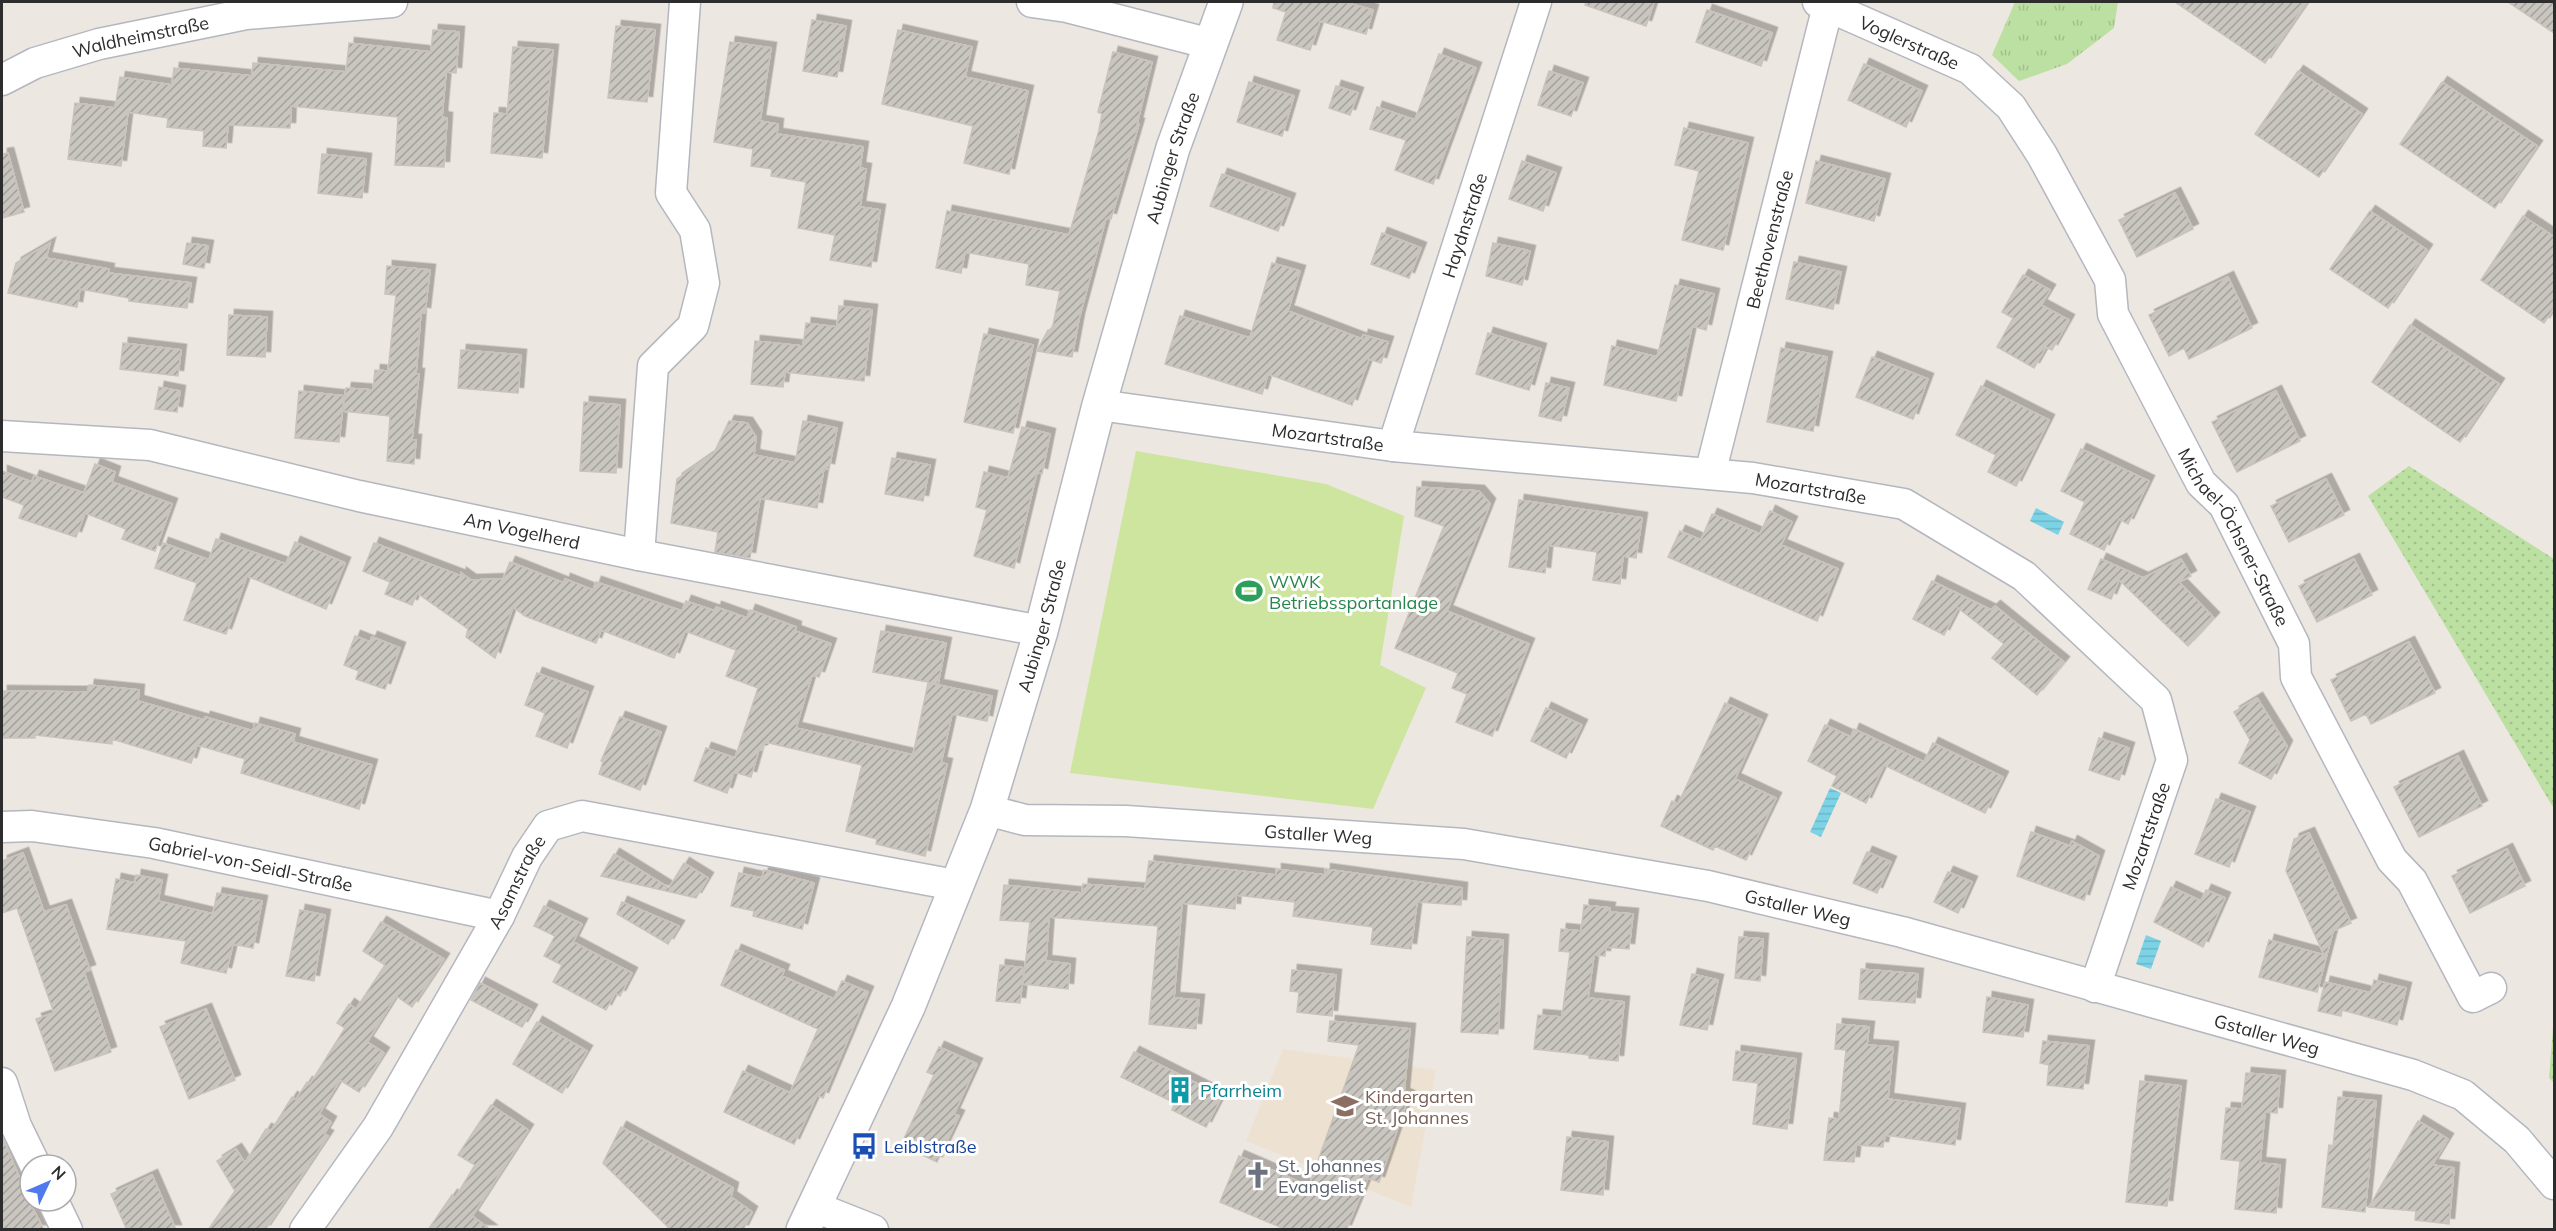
<svg xmlns="http://www.w3.org/2000/svg" width="2556" height="1231" font-family="Mulish,sans-serif">
<defs>
<pattern id="grass-tufts" width="24" height="20" patternUnits="userSpaceOnUse" patternTransform="scale(1.5)"><rect width="24" height="20" fill="#bcdfa2"/><path d="M3 7l-1-3M5 7V3M7 7l1-3M15 17l-1-3M17 17v-4M19 17l1-3" fill="none" stroke="#a2c08c"/></pattern>
<pattern id="park-dots" width="8" height="8" patternUnits="userSpaceOnUse" patternTransform="scale(1.5)"><rect width="8" height="8" fill="#bcdfa2"/><path d="M2 2h.1M6 6h.1" fill="none" stroke="#a2c08c" stroke-width="1.8" stroke-linecap="round"/></pattern>
<pattern id="water-rules" width="6" height="5" patternUnits="userSpaceOnUse" patternTransform="scale(1.5)"><rect width="6" height="5" fill="#7dd3e6"/><path d="M0 2.5h6" fill="none" stroke="#6cb5c6"/></pattern>
<pattern id="building-hatch" width="6" height="6" patternUnits="userSpaceOnUse" patternTransform="scale(1.5)"><rect width="6" height="6" fill="#c9c5bf"/><path d="M-1 1l2-2M0 6l6-6M5 7l2-2" fill="none" stroke="#a4a09c"/></pattern>
<filter id="shadow"><feDropShadow dx="5.5" dy="-5.5" stdDeviation="0" flood-color="#0004"/></filter>
</defs>
<rect width="100%" height="100%" fill="#ede7e1"/>
<!-- education -->
<path fill="#ede2d2" d="M1283,1049L1436,1070L1411,1207L1246,1141Z"/>
<!-- grass -->
<path fill="url(#grass-tufts)" d="M2015,2H2118L2114,28L2067,64L2019,81L1992,55Z"/>
<!-- park -->
<path fill="url(#park-dots)" d="M2409,466L2554,559V809L2368,496Z
M2554,1014V1083L2549,1078Z"/>
<!-- pitch -->
<path fill="#cde59f" d="M1136,451L1326,484L1404,516L1380,665L1426,688L1373,809L1070,773Z"/>
<!-- water -->
<path fill="url(#water-rules)" d="M2036,508L2064,522L2058,535L2030,521Z
M1830,788L1841,793L1821,837L1810,832Z
M2146,935L2161,941L2151,969L2136,964Z"/>
<!-- building -->
<path fill="url(#building-hatch)" stroke="#c9c3ba" stroke-width="1.5" filter="url(#shadow)" d="M1274,2H1344L1373,10L1366,34L1320,21L1310,50L1277,40L1286,12L1273,8Z
M1586,2H1654L1646,26L1585,5Z
M2175,2H2307L2265,63Z
M2508,2H2554V33Z
M1707,10L1772,33L1761,66L1696,42Z
M812,20L846,26L837,77L803,71Z
M616,26L655,30L647,102L608,98Z
M433,30L459,32L456,73L446,72L442,117L447,118L444,167L395,165L398,117L291,106L290,128L228,125L226,148L203,146L204,131L167,127L168,118L128,112L121,166L68,159L75,103L115,108L120,77L172,85L174,68L252,76L253,63L346,72L349,43L431,52Z
M898,30L972,47L965,77L1028,91L1009,174L964,163L973,126L882,104Z
M730,42L771,48L760,121L778,124L777,134L863,147L860,168L866,169L860,207L880,210L871,267L830,260L835,235L798,228L806,182L771,176L772,169L751,166L753,149L714,142Z
M513,47L553,50L542,158L491,153L494,113L507,114Z
M1113,52L1152,62L1137,124H1139L1111,219L1106,218L1079,319L1072,357L1037,351L1048,330H1052L1060,291L1026,285L1029,264L965,252L961,273L936,268L947,211L1069,235L1099,130L1102,114L1098,112Z
M1439,54L1476,68L1433,184L1395,170L1406,140L1370,129L1377,107L1415,120Z
M1864,64L1922,91L1906,127L1848,100Z
M1549,71L1583,83L1571,116L1538,105Z
M2298,71L2362,114L2319,177L2255,134Z
M1249,82L1294,96L1282,136L1237,122Z
M2442,82L2537,146L2495,208L2400,144Z
M1336,86L1358,93L1350,115L1329,108Z
M1684,128L1748,143L1723,250L1682,240L1699,171L1675,165Z
M8,153L24,212L2,218V154Z
M322,154L366,159L362,198L318,193Z
M1522,161L1556,173L1543,211L1509,199Z
M1816,161L1885,179L1874,221L1806,203Z
M1222,174L1290,199L1278,231L1210,206Z
M2175,193L2193,229L2137,257L2119,220Z
M2370,211L2427,250L2388,308L2330,269Z
M2523,216L2554,237V308L2544,323L2481,280Z
M1382,233L1421,248L1409,278L1371,264Z
M50,243L46,258L109,269L108,273L191,283L187,308L129,301V298L80,289L77,307L8,293L16,263Z
M187,243L208,246L204,268L183,264Z
M1493,243L1530,251L1522,285L1486,276Z
M1794,262L1841,272L1833,309L1786,299Z
M1272,263L1300,271L1288,311L1362,339L1363,335L1388,342L1381,363L1369,359L1352,405L1268,374L1262,394L1165,364L1180,316L1250,338Z
M387,266L430,270L425,313L421,312L416,374H419L412,440H416L414,464L387,461L390,416L343,411L346,388L373,390L375,370L388,371L396,295L385,294Z
M2023,275L2050,290L2041,305L2069,320L2052,350L2046,347L2034,368L1997,347L2013,318L2002,312Z
M2228,277L2252,328L2189,359L2184,348L2169,356L2149,315Z
M1675,285L1714,294L1706,330L1692,326L1676,401L1604,385L1612,346L1657,357Z
M839,306L872,310L864,381L785,372L783,387L751,384L755,341L803,346L806,323L837,327Z
M229,315L267,317L265,357L227,355Z
M2410,325L2499,384L2460,442L2372,382Z
M1488,333L1541,349L1529,390L1476,374Z
M984,334L1033,345L1013,433L964,422Z
M123,343L181,350L178,376L120,369Z
M1781,348L1827,357L1813,431L1767,422Z
M461,350L521,355L518,393L458,388Z
M1872,357L1928,379L1913,419L1856,397Z
M1546,383L1569,388L1561,421L1539,416Z
M1981,386L2049,420L2016,486L1988,472L1996,455L1956,435Z
M159,387L180,391L177,412L155,409Z
M299,391L344,396L339,442L295,438Z
M2276,391L2300,441L2237,472L2212,422Z
M584,402L620,405L616,473L580,471Z
M729,421L747,423L756,437L754,455L795,463L803,421L837,428L829,469L824,468L817,508L760,498L750,558L715,552L718,532L671,523L677,479L714,453Z
M1022,427L1050,434L1042,474L1037,472L1014,568L974,556L987,510L976,507L984,472L1008,478Z
M2081,449L2149,481L2128,524L2119,519L2104,550L2070,534L2085,502L2061,491Z
M892,458L930,465L923,501L885,494Z
M95,464L115,472L112,482L172,504L155,551L122,539L126,529L85,513L76,537L19,518L24,505L2,497V471L32,482L34,476L84,493Z
M2326,479L2344,515L2289,542L2271,506Z
M1417,487L1479,491L1490,504L1447,611L1529,644L1492,736L1456,722L1467,694L1452,688L1458,673L1395,648L1444,526L1415,516Z
M1519,500L1642,518L1636,558L1623,556L1620,584L1593,580L1597,552L1548,545L1545,573L1509,567Z
M1770,511L1792,522L1781,545L1838,569L1817,621L1668,557L1680,531L1701,540L1712,514L1760,534Z
M216,539L286,564L295,542L345,563L326,609L247,576L226,634L184,620L197,583L155,568L163,543L209,560Z
M374,543L461,576V573L471,580L503,579L510,562L564,583L565,579L593,590L596,582L682,611L686,601L715,611L716,607L747,618L750,610L796,627L795,631L831,644L819,677L812,675L796,728L913,755L928,683L992,696L987,721L952,714L941,763L947,764L925,856L876,844L877,839L846,831L862,765L765,742L762,750L759,749L751,777L734,772L727,793L694,781L706,748L735,758L758,688L726,676L736,650L685,631L674,658L601,630L596,643L525,616L513,607L495,658L466,637L468,629L417,593L412,605L385,594L390,582L363,571Z
M2101,559L2143,578L2181,559L2191,576L2179,582L2214,618L2188,646L2119,580L2111,599L2088,589Z
M2354,559L2372,595L2317,622L2299,586Z
M1932,581L1991,610L1995,606L2064,662L2037,695L1992,658L2004,644L1958,608L1944,635L1913,619Z
M881,631L946,643L938,684L873,672Z
M355,636L370,642L372,637L400,648L385,689L356,679L359,671L344,665Z
M2409,642L2435,693L2371,724L2366,714L2351,721L2331,680Z
M537,673L588,692L567,748L536,736L545,713L525,705Z
M89,685L139,690L138,701L204,720L205,717L253,731L255,723L295,734L293,742L372,765L359,809L241,773L245,759L197,745L191,763L112,739V744L35,735V738H2V691L88,692Z
M2257,698L2287,746L2271,779L2239,763L2250,740L2234,712Z
M1725,703L1762,720L1735,779L1776,798L1746,860L1715,846L1713,850L1661,826L1672,801L1678,804Z
M1546,708L1582,725L1566,758L1531,741Z
M620,717L661,732L640,790L599,774L603,762L601,761Z
M1825,725L1851,737L1854,729L1924,762L1933,743L2003,777L1985,813L1884,765L1866,803L1832,786L1837,776L1808,761Z
M2099,738L2129,748L2119,780L2089,770Z
M2458,756L2482,806L2419,837L2394,787Z
M2216,799L2250,812L2229,867L2195,854Z
M2031,832L2070,846L2072,841L2099,856L2084,900L2017,876Z
M2309,833L2351,923L2333,931L2317,992L2259,977L2269,940L2324,955L2286,871L2294,839Z
M2507,849L2525,886L2470,913L2452,876Z
M1867,852L1891,862L1877,893L1853,883Z
M23,853L44,912L66,905L90,970L84,972L111,1052L55,1071L36,1019L54,1013L17,908L2,913V861Z
M614,854L669,888L684,863L708,878L696,898L601,876Z
M1149,861L1276,875V869L1325,875V869L1462,888L1461,905L1417,902L1411,949L1371,944L1373,927L1293,916L1295,902L1236,895L1235,909L1182,903L1174,998L1199,1000L1196,1029L1149,1024L1158,926L1049,917L1046,961L1070,964L1068,989L1023,984L1030,922L1000,920L1004,885L1082,893L1083,884L1145,889Z
M764,870L814,883L802,929L753,916L754,911L731,906L739,873L762,878Z
M1948,872L1972,882L1958,913L1934,902Z
M136,875L162,880L158,901L213,914L217,893L262,901L253,948L233,944L226,973L181,963L186,941L107,929L116,879L135,883Z
M2171,887L2201,901L2206,890L2225,898L2203,947L2154,922Z
M622,902L679,926L668,944L617,914Z
M1584,905L1610,908L1609,912L1633,914L1629,949L1606,947L1605,956L1594,955L1588,998L1624,1002L1618,1061L1589,1058V1055L1534,1049L1538,1015L1562,1017L1570,952L1559,951L1561,929L1581,931Z
M544,906L582,924L573,942L632,973L620,996L615,993L606,1010L553,982L562,965L544,956L555,936L534,926Z
M300,910L325,915L314,981L286,976Z
M381,922L444,959L412,1007L396,996L367,1042L384,1053L359,1092L340,1080L319,1114L331,1122L324,1134L328,1136L265,1230H208L235,1191L217,1161L236,1149L245,1163L266,1129L271,1131L292,1097L296,1100L307,1082L310,1084L345,1028L337,1023L349,1004L356,1009L385,965L363,951Z
M1467,937L1503,940L1498,1034L1461,1032Z
M1739,937L1763,939L1760,981L1735,978Z
M736,950L784,970L782,976L834,999L842,981L868,992L823,1098L817,1095L794,1144L724,1112L743,1071L790,1093L818,1029L721,985Z
M1000,965L1024,968L1020,1003L996,1001Z
M1861,969L1918,974L1915,1003L1859,999Z
M1292,970L1336,975L1332,1016L1297,1012L1299,992L1290,991Z
M1692,974L1718,980L1707,1030L1680,1025Z
M2374,980L2406,988L2397,1025L2342,1010L2341,1016L2318,1011L2325,982L2371,993Z
M480,983L532,1010L522,1027L471,1000Z
M1987,997L2028,1005L2023,1037L1983,1032Z
M206,1009L235,1080L189,1099L160,1027Z
M1330,1021L1410,1029L1404,1094L1409,1096L1379,1182L1368,1178L1346,1230H1287L1220,1202L1239,1156L1309,1186L1359,1045L1328,1041Z
M537,1022L587,1051L562,1093L513,1064Z
M1837,1024L1869,1027L1867,1045L1893,1047L1888,1099L1960,1109L1955,1145L1885,1135L1883,1147L1856,1145L1854,1162L1824,1160L1829,1118L1839,1119L1846,1050L1835,1049Z
M2043,1041L2089,1046L2083,1089L2047,1085L2049,1065L2040,1063Z
M939,1047L977,1064L954,1114L959,1116L937,1162L901,1145L934,1075L927,1072Z
M1736,1051L1796,1059L1787,1129L1753,1124L1758,1083L1733,1080Z
M1134,1052L1222,1096L1206,1127L1172,1110L1175,1103L1121,1077Z
M2246,1073L2280,1076L2277,1113L2265,1112L2260,1163L2280,1165L2276,1213L2235,1209L2240,1161L2221,1159L2226,1108L2242,1109Z
M2140,1081L2181,1086L2167,1206L2126,1202Z
M2338,1097L2376,1101L2365,1212L2322,1207L2329,1145L2333,1146Z
M491,1105L528,1130L472,1216L491,1230H428L452,1195L455,1198L475,1165L458,1155Z
M2418,1121L2448,1139L2432,1165L2454,1168L2449,1224L2415,1220L2416,1211L2369,1207Z
M621,1127L733,1188L731,1197L752,1212L743,1230H671L603,1163Z
M2,1136L31,1205L44,1230H2Z
M1567,1137L1608,1142L1603,1195L1561,1190Z
M152,1175L176,1230H127L111,1194Z"/>
<g fill="none" stroke-linecap="round" stroke-linejoin="round">
<defs>
<g id="street">
<path d="M1032,2L1067,7L1211,44"/>
<path id="s1" d="M1818,2L1970,69L2011,107L2042,155L2110,280L2113,314L2201,483L2224,505L2294,644L2296,677L2392,860L2412,881L2473,997L2491,988"/>
<path id="s2" d="M2,80L35,63L99,44L246,14L392,2"/>
<path id="s3" d="M1099,405L1393,446L1753,478L1904,504L2024,576L2156,700L2172,760L2095,987"/>
<path id="s4" d="M2,436L150,445L359,496L639,555L1041,631"/>
<path id="s5" d="M1393,446L1536,2"/>
<path id="s6" d="M1710,474L1829,2"/>
<path d="M639,555L653,366L693,326L704,283L695,230L671,193L685,2"/>
<path id="s7" d="M987,810L1025,820L1126,821L1464,844L1708,886L1902,932L2413,1075L2463,1095L2517,1140L2554,1184"/>
<path id="s8" d="M2,827L32,826L154,843L499,916"/>
<path d="M2,1083L16,1126L35,1165"/>
<path d="M53,1201L67,1230"/>
<path d="M815,1207L873,1230"/>
<path id="s9" d="M305,1230L378,1127L499,916L527,857L548,826L582,816L955,885"/>
</g>
<g id="secondary">
<path id="s10" d="M803,1230L908,1007L987,810L1041,631L1099,405L1173,148L1226,2"/>
</g>
</defs>
<!-- street casing -->
<use href="#street" stroke="#b4b7bf" stroke-width="33"/>
<!-- secondary casing -->
<use href="#secondary" stroke="#b4b7bf" stroke-width="36"/>
<!-- street -->
<use href="#street" stroke="#fff" stroke-width="30"/>
<!-- secondary -->
<use href="#secondary" stroke="#fff" stroke-width="33"/>
</g>
<!-- icons -->
<defs>
<symbol id="stadium-bare" viewBox="-9 -9 18 18"><path d="M0-5a6.5 5 0 1 0 0 10a6.5 5 0 1 0 0-10ZM-3.5-1.8h7v3.6h-7Z" fill="#2e9e5b" stroke="#fff" stroke-width="2.5" paint-order="stroke"/></symbol>
<symbol id="building-bare" viewBox="-9 -9 18 18"><path d="M-4-6H4V6H1V3H-1V6H-4ZM-2.5-4.3h1.7v1.8h-1.7ZM.8-4.3h1.7v1.8H.8ZM-2.5-1h1.7V.8h-1.7ZM.8-1h1.7V.8H.8Z" fill="#0f9aa8" stroke="#fff" stroke-width="2.5" paint-order="stroke"/></symbol>
<symbol id="school-bare" viewBox="-9 -9 18 18"><path d="M0-5L7-2L0 1L-7-2ZM-4 1L0 2.5L4 1V4Q0 6-4 4Z" fill="#8d6e63" stroke="#fff" stroke-width="2.5" paint-order="stroke"/></symbol>
<symbol id="bus-bare" viewBox="-9 -9 18 18"><path d="M-5-6H5V4H4V6H2V4H-2V6H-4V4H-5ZM-3.5-4V0h7V-4ZM-3.5 1.2v1.5H-2V1.2ZM2 1.2v1.5H3.5V1.2Z" fill="#1a4fb4" stroke="#fff" stroke-width="2.5" paint-order="stroke"/></symbol>
<symbol id="church-bare" viewBox="-9 -9 18 18"><path d="M-1.2-6h2.4v3.5h3.3v2.4h-3.3V6h-2.4V-.1h-3.3v-2.4h3.3Z" fill="#6b7280" stroke="#fff" stroke-width="2.5" paint-order="stroke"/></symbol>
</defs>
<g fill-rule="evenodd">
<use href="#stadium-bare" x="1230" y="572" width="38" height="38"/>
<use href="#building-bare" x="1161" y="1071" width="38" height="38"/>
<use href="#school-bare" x="1326" y="1087" width="38" height="38"/>
<use href="#bus-bare" x="845" y="1127" width="38" height="38"/>
<use href="#church-bare" x="1239" y="1156" width="38" height="38"/>
</g>
<g text-anchor="middle" dominant-baseline="central" stroke-width="6" stroke-linejoin="round" paint-order="stroke">
<!-- street labels -->
<g font-size="18" fill="#2d2d2d" stroke="#fff">
<text stroke="none"><textPath href="#s2" startOffset="146">Waldheimstraße</textPath></text>
<text stroke="none"><textPath href="#s1" startOffset="100">Voglerstraße</textPath></text>
<text stroke="none"><textPath href="#s10" startOffset="1137">Aubinger Straße</textPath></text>
<text stroke="none"><textPath href="#s5" startOffset="232">Haydnstraße</textPath></text>
<text stroke="none"><textPath href="#s6" startOffset="242">Beethovenstraße</textPath></text>
<text stroke="none"><textPath href="#s3" startOffset="231">Mozartstraße</textPath></text>
<text stroke="none"><textPath href="#s3" startOffset="717">Mozartstraße</textPath></text>
<text stroke="none"><textPath href="#s4" startOffset="530">Am Vogelherd</textPath></text>
<text stroke="none"><textPath href="#s1" startOffset="710">Michael-Öchsner-Straße</textPath></text>
<text stroke="none"><textPath href="#s10" startOffset="651">Aubinger Straße</textPath></text>
<text stroke="none"><textPath href="#s7" startOffset="333">Gstaller Weg</textPath></text>
<text transform="translate(2146 836) rotate(-71)">Mozartstraße</text>
<text stroke="none"><textPath href="#s8" startOffset="252">Gabriel-von-Seidl-Straße</textPath></text>
<text stroke="none"><textPath href="#s9" startOffset="408">Asamstraße</textPath></text>
<text stroke="none"><textPath href="#s7" startOffset="819">Gstaller Weg</textPath></text>
<text stroke="none"><textPath href="#s7" startOffset="1305">Gstaller Weg</textPath></text>
</g>
<!-- leisure labels -->
<g font-size="18" fill="#27864d" stroke="#fff" text-anchor="start">
<text x="1269" y="581">WWK<tspan x="1269" dy="21">Betriebssportanlage</tspan></text>
</g>
<!-- culture labels -->
<g font-size="18" fill="#0d838f" stroke="#fff" text-anchor="start">
<text x="1200" y="1090">Pfarrheim</text>
</g>
<!-- education labels -->
<g font-size="18" fill="#785e54" stroke="#fff" text-anchor="start">
<text x="1365" y="1096">Kindergarten<tspan x="1365" dy="21">St. Johannes</tspan></text>
</g>
<!-- transit labels -->
<g font-size="18" fill="#164399" stroke="#fff" text-anchor="start">
<text x="884" y="1146">Leiblstraße</text>
</g>
<!-- worship labels -->
<g font-size="18" fill="#5b616d" stroke="#fff" text-anchor="start">
<text x="1278" y="1165">St. Johannes<tspan x="1278" dy="21">Evangelist</tspan></text>
</g>
</g>
<!-- border -->
<rect width="2556" height="1231" fill="none" stroke="#2d2d2d" stroke-width="6"/>
<!-- north arrow -->
<g transform="translate(48 1183) rotate(46)"><circle r="28" fill="#ffffff" stroke="#ababab" stroke-width="1.5"/>
<path d="M0-4.5L10 22L0 15L-10 22Z" fill="#4f79ed"/>
<text y="-9" font-size="16" font-weight="bold" text-anchor="middle" fill="#2d2d2d">N</text>
</g>
</svg>
